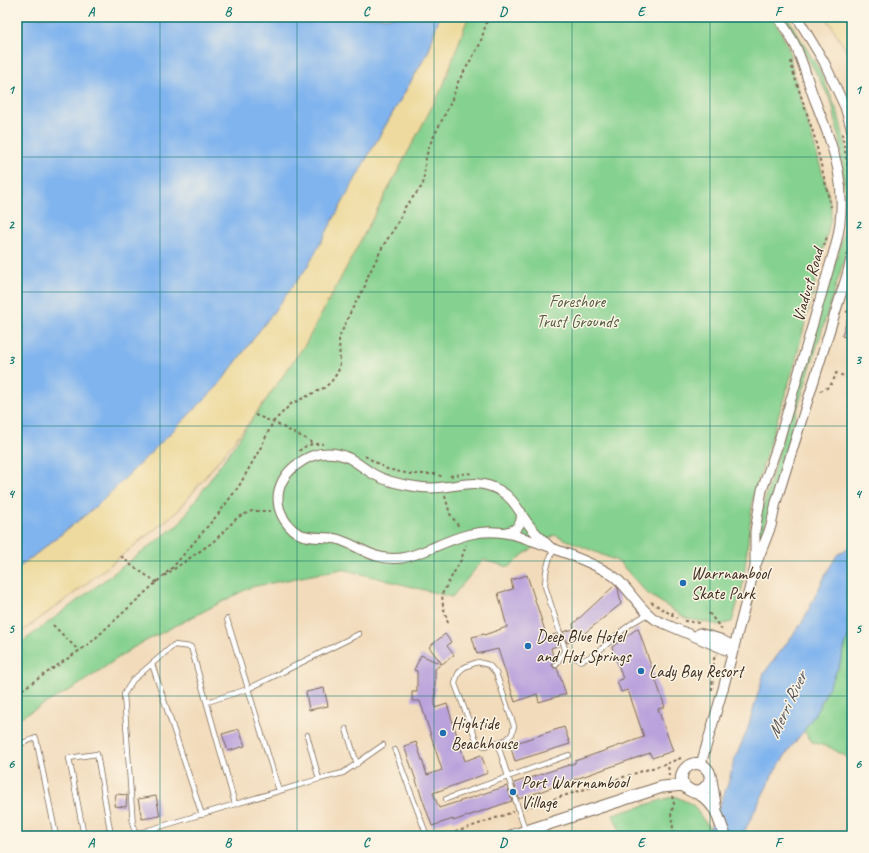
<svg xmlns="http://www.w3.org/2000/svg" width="869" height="853" font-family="Caveat,sans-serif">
<rect width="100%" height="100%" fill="#fcf5e5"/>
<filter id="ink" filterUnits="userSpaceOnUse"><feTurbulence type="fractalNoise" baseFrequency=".025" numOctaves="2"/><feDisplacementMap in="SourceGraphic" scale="8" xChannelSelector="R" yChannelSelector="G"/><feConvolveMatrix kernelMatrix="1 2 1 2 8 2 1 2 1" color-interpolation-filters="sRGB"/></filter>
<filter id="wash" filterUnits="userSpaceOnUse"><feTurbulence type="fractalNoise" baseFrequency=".012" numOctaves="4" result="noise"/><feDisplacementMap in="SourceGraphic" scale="16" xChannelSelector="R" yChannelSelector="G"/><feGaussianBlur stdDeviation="0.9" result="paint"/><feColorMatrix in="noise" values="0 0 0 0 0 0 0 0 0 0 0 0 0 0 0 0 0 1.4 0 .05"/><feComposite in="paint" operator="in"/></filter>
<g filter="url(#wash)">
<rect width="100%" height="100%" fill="#f2dbbb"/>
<!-- green -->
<path fill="#85d18f" stroke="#607e56" d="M468,17H772L780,30L789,50L793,72L827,189L831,209V218L795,363L753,497L743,584L732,622L719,625L685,618L647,593L619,562L555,535L524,554L509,567L483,560L452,597L342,569L251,587L134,647L77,686L17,719V646L179,524L306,343L443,86Z
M781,17H787L819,69L838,113L849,160L852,213L849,244L798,407L768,512L760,550L757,533L762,510L824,295L839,251L845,226V202L841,148L832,103L814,69L788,25Z
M852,623V760L831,748L812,742L804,731L819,707L839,666Z
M675,796L693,805L710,829L704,836H622L613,815Z"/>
<!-- sand -->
<path fill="#eeda9e" stroke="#94825e" d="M439,17H468L443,86L306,343L255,415L178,511L72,595L17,635V569L98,505L369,154L429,50Z
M826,17H852V69L849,55Z"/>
<!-- water -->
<path fill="#80b4ee" stroke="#5e6f86" d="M17,17H439L429,50L369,154L308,266L218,386L98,505L17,569Z
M852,545V623L839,666L819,707L804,731L791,747L773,774L742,836H704L710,829L728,784L735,758L747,731L764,673L802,623L827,572L837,555Z"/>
<g id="blocks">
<!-- building -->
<path fill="#baa3dc" d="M850,310H852V339L842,336Z
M527,575L547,637L556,634L560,645L551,648L554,660L552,665L554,668H557L566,694L539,702L537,694L515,702L498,649L477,654L472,637L484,634V635L507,627L498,593L513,589L511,580Z
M615,585L618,588L621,604L576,640L567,643L563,632L574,629L573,624Z
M638,628L665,707L658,709L673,751L652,758L650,753L519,799L514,783L575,763V761L644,737L628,690L621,692L617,681L623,679L612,647Z
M445,634L451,642L447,646L454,655L442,664L429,647Z
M421,655L441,664L435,669V708L447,704L465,761L481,755L488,773L433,793L439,808L507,786L512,801L453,821V819L432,826L404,746L416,742L427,775L442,770L420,701H412V692H417V671L414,670Z
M324,688L328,706L309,710L306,692Z
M564,727L570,744L515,761L510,745Z
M239,729L245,746L228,751L222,734Z
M116,794L127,795L126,807L114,806Z
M156,796L160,816L142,819L138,799Z"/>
</g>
</g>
<g filter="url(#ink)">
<use href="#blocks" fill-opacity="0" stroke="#7b6855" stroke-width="1"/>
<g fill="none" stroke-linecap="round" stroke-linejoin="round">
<defs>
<path id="service" d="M554,549L549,560L546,572L545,586L565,649L572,656L581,661C601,654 613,636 631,624C636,620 642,618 647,614
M227,619L279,791
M478,662L489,665L496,673L514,726L512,734L506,740L484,746L477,742L455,684C458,668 463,667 478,662Z
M152,664L202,815
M556,665L565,649
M207,702L248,689L359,634
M346,729L357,764
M307,735L319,779
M497,742L525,830
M17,745L36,738L56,836
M395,750L427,836
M446,799L569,755
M17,827L19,836
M84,836L69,758L97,754L111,836
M129,836L319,779L343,773L383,745
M136,836L133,826L124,694L133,680L174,645L191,647L235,804"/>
<path id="minor" d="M797,17L824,62L845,107L852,131
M506,532C517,531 523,523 521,512
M550,547C543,540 535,533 529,525C519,512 514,498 499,490C479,479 464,485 443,487C432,489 422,488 412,486C399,484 386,481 375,475C366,470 358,463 349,458C329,449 311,453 295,466C285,474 278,486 278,499C278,513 288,530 302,535C313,539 325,536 337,539C363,547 371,561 402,558C413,556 422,552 432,548C457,537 481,527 510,534C530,539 549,547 568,554C584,561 602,567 616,578C631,591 639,609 656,620L726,650L734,648
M755,567V531L762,490L778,444L836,244C850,188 834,149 814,98C808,82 802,58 794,43C789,34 784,26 778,17
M699,633C712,637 724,638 734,648
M701,764L723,689L755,567L771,526L776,502L847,275L852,255"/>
<path id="tertiary" d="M711,779L716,811L725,836
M693,792C706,792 717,777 705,767C694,757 676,771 683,784C687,791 695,792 701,795C707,799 712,805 716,811
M511,836L662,787L684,785"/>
</defs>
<!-- service casing -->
<use href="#service" stroke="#7b6855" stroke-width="6"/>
<!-- minor casing -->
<use href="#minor" stroke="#7b6855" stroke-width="11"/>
<!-- tertiary casing -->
<use href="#tertiary" stroke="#7b6855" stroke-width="13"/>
<!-- path -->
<path stroke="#7b6855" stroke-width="2" stroke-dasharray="3 3" stroke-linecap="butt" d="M791,61L793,72L814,135L831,207
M842,133L848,168
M824,246L827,237
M846,312L852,310
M820,391C830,388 833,383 836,373L852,379
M255,415L273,422L310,441L312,444
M299,451C305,445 314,443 323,444
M365,456L387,469L410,474H436L443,477
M450,476L467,473L473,474
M445,496L450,514L460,528
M121,556L131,565L156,582L157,581
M164,576L213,542L238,517L252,511H271
M651,602L677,618
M709,613L723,631
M672,615L674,609
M684,621L701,623
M448,623L443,606L442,594L461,560L466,545
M53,625L79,651
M712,690L714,659L716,654
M17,693L89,644L173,567L219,513L239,486L261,447L273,422L291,404L324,388L331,382L338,372L340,364L339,338L351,311L365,286L368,276L383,246L396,226L405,207L423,185L426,157L430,144L451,102L458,82L480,44L488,17
M669,776L668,763L681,758
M672,796L674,804L671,813L674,836
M525,808L668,763
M444,836L513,812"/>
<!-- service -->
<use href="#service" stroke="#fff" stroke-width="4.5"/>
<!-- minor -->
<use href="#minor" stroke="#fff" stroke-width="9"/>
<!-- tertiary -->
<use href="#tertiary" stroke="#fff" stroke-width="11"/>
</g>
</g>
<!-- grid -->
<path fill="none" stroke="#0f766e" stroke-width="1" stroke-opacity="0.55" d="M160,17V836M297,17V836M434,17V836M572,17V836M710,17V836M17,157H852M17,292H852M17,426H852M17,561H852M17,696H852"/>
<!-- markers -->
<g fill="#1f6fb2" stroke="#fcf5e5" stroke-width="1.5">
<circle cx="683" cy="583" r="4"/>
<circle cx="528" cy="646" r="4"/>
<circle cx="641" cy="671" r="4"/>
<circle cx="443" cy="733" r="4"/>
<circle cx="513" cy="792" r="4"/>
</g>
<g text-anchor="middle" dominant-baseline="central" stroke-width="3" stroke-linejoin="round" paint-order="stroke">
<!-- street labels -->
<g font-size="17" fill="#3b2a1e" stroke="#fcf5e5">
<text transform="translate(808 285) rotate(-74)">Viaduct Road</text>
</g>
<!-- park labels -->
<g font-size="17" fill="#515c40" stroke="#fcf5e5">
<text x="577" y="301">Foreshore<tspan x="577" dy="20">Trust Grounds</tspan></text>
</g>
<!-- poi labels -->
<g font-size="17" fill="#3b2a1e" stroke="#fcf5e5" text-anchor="start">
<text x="691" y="573">Warrnambool<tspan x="691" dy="20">Skate Park</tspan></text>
<text x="536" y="636">Deep Blue Hotel<tspan x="536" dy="20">and Hot Springs</tspan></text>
<text x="649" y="671">Lady Bay Resort</text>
<text x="451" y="723">Hightide<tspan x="451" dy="20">Beachhouse</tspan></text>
<text x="521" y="782">Port Warrnambool<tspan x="521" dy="20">Village</tspan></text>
</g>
<!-- water labels -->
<g font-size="18" font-style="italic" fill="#50535c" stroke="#fcf5e5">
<text transform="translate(787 705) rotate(-65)">Merri River</text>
</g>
</g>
<!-- margin -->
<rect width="869" height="853" fill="none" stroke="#fcf5e5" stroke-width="44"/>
<rect x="22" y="22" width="825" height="809" fill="none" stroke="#0f766e" stroke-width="1.5"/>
<g font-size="13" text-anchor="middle" font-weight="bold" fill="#0f766e">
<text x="91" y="16">A</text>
<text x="228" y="16">B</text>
<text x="366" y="16">C</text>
<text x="503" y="16">D</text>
<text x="641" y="16">E</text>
<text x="778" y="16">F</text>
<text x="11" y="94">1</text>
<text x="858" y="94">1</text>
<text x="11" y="229">2</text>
<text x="858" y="229">2</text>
<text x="11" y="364">3</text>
<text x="858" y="364">3</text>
<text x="11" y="498">4</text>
<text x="858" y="498">4</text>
<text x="11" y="633">5</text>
<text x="858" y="633">5</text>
<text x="11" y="768">6</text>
<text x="858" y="768">6</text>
<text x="91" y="847">A</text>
<text x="228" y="847">B</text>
<text x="366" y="847">C</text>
<text x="503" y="847">D</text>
<text x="641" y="847">E</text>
<text x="778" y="847">F</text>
</g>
</svg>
